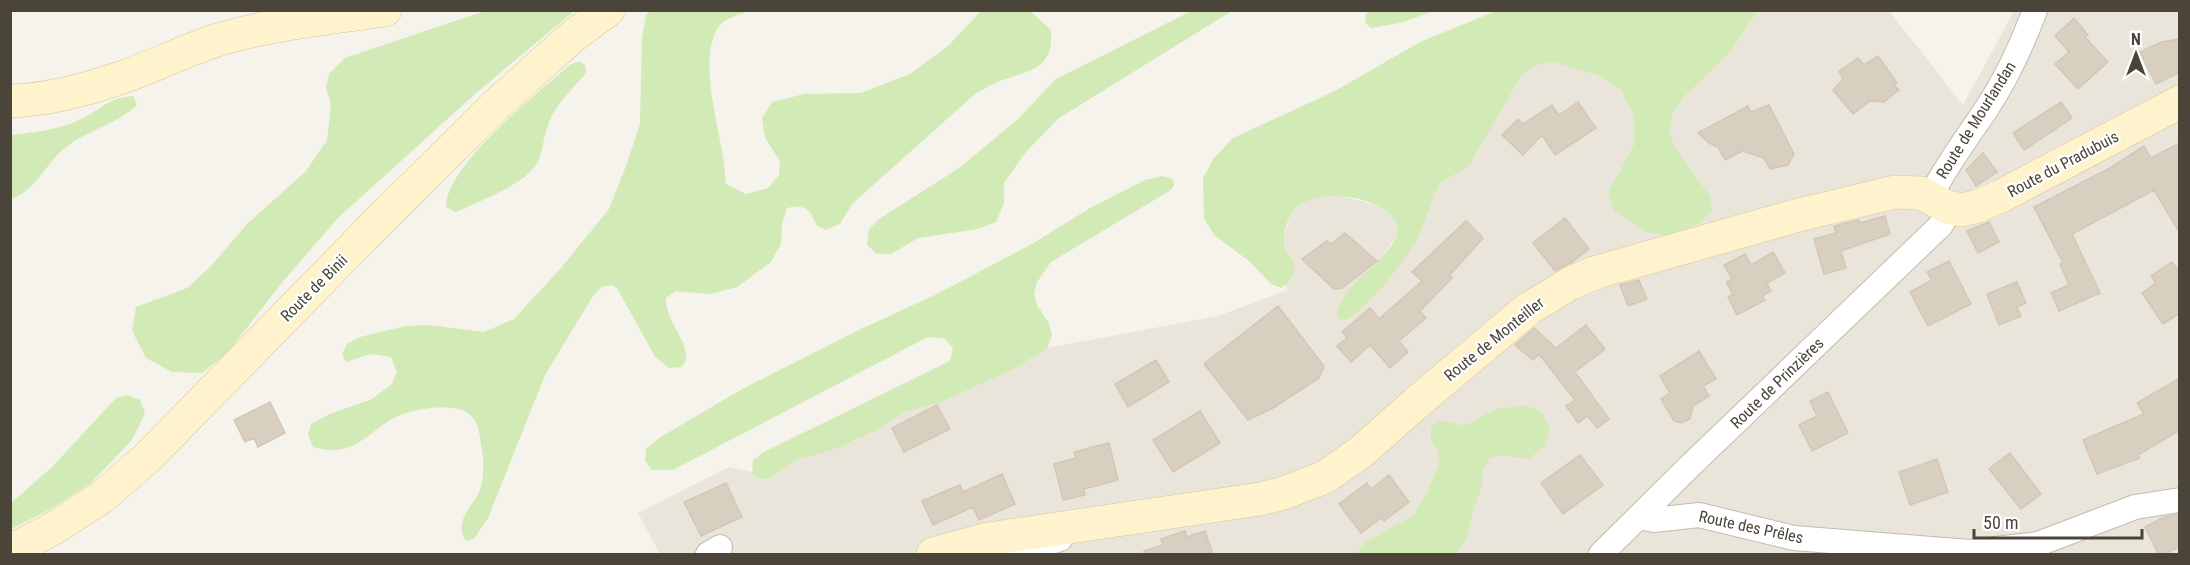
<svg xmlns="http://www.w3.org/2000/svg" width="2190" height="565" font-family="'Roboto Condensed',sans-serif">
<rect width="100%" height="100%" fill="#f6f3ec"/>
<!-- residential -->
<path fill="#eae5da" d="M1758,11H1889L1963,105L2014,11H2179V554H660L638,513L729,467L752,472L753,475L767,479L798,460L841,447L855,441L905,412L939,403L1016,368L1047,348L1218,316L1287,290L1286,284L1291,282L1293,262L1286,251L1284,237L1291,214L1303,203L1315,197L1335,194L1380,206L1394,217L1398,229L1396,236L1383,256L1343,297L1336,310L1417,240L1439,184L1469,166L1521,75L1533,66L1552,62L1597,75L1621,90L1634,117V144L1608,193L1614,211L1646,232L1710,196L1675,147L1669,131L1672,115L1685,96L1731,51Z"/>
<!-- green -->
<path fill="#d2eab5" d="M651,10L750,11C741,14 727,18 721,24C697,50 717,120 722,151C724,162 725,173 726,184L746,194L768,188L779,175L780,161L765,138L762,118L772,102L804,94L861,93L910,74L949,45L981,11H1030L1051,30C1054,69 1031,70 1000,81C991,84 983,90 975,94L852,204L840,224L826,230L817,226C810,209 806,204 787,208L782,223L781,244L770,263L737,287L710,294L676,291L666,298C665,320 688,340 686,358C686,362 683,364 682,367L669,368L655,357L617,288L612,285L602,287L593,296L545,375L488,518L474,539L466,541C452,520 475,506 481,487C484,475 484,462 482,450C480,440 480,428 474,419C461,400 419,408 400,415C382,422 368,440 349,447C336,452 326,450 313,447L308,435L311,424L330,414L372,399L392,384L397,372L391,357L371,354L346,362L342,354L347,344L360,337L405,326L429,325L484,332L514,319L561,268L609,209L626,166L640,124L642,38L646,15Z
M485,11H574L475,94L338,218L285,279L227,353L202,373L172,372L146,358L132,331L136,307L187,288L211,266L247,224L306,171L327,140L331,104L326,88L329,74L345,58Z
M1191,11H1232L1059,118L1025,153L1004,183V203L996,222L978,229L918,238L891,254H877L867,245L869,229L879,219L959,168L1017,120L1056,79Z
M1370,11V10L1434,11L1400,23L1371,28L1365,22L1366,14Z
M1496,11H1758L1731,51L1685,96L1672,115L1669,131L1675,147L1710,196L1712,209L1700,222L1672,236L1646,232L1614,211L1608,193L1634,144V117L1621,90L1597,75L1552,62L1533,66L1521,76L1469,166L1439,184L1417,240L1386,284L1360,310L1348,319L1341,320L1337,317C1335,287 1388,264 1397,234C1406,201 1312,178 1291,215C1285,225 1282,239 1286,250C1287,254 1291,257 1293,261C1297,274 1291,282 1281,288L1271,284L1249,261L1214,235L1204,218L1203,178L1214,158L1233,138L1335,91L1420,42Z
M579,61L585,65L586,73C572,90 555,104 548,125C543,137 543,155 536,165C522,186 478,201 456,212L446,207C446,165 538,93 570,65Z
M133,96L137,105C116,125 87,130 65,148C45,164 36,191 11,199V135C34,132 62,130 83,118C105,107 106,99 133,96Z
M1163,176L1173,179L1174,185L1171,190L1051,262L1037,282L1034,294L1037,305L1049,323L1052,336L1047,348L1016,368L939,403L905,412L876,430L841,447L798,460L767,479H760L752,474L753,460L764,452L950,361L953,348L944,338L928,337L673,470H652L645,461L646,449L659,438L744,388L861,329L937,294L1032,244L1090,208L1145,180Z
M128,395L140,400L145,413L132,440L91,483L47,511L11,529V503L52,467L116,398Z
M1526,405L1542,413L1550,429L1543,448L1528,459L1500,455L1489,459L1482,472V486L1473,510L1467,537L1455,554H1356L1366,542L1414,515L1426,495L1440,463L1437,449L1431,440V428L1436,421H1447L1464,426L1496,409Z"/>
<!-- building -->
<path fill="#d8cfc1" stroke="#d3c7b4" stroke-width="1.5" d="M2074,18L2088,35L2085,37L2108,62L2078,89L2055,64L2069,52L2055,36Z
M2180,39V72L2156,84L2140,52L2161,42Z
M1878,56L1897,83L1894,85L1899,90L1884,102L1870,101L1853,114L1833,90L1843,79L1839,71L1858,58L1864,65Z
M1578,102L1596,128L1555,155L1542,135L1523,155L1502,135L1518,119L1523,124L1552,105L1559,115Z
M2061,102L2072,118L2024,150L2013,133Z
M1769,105L1794,154L1788,165L1770,169L1764,158L1743,151L1725,160L1718,147L1709,143L1698,133L1748,106L1751,112Z
M2180,143V233L2154,190L2072,234L2100,293L2059,311L2051,293L2069,285L2060,264L2063,263L2034,207L2110,168L2144,146L2151,158Z
M1983,153L1997,172L1976,186L1966,170Z
M1885,216L1890,234L1841,251L1846,268L1824,274L1814,239L1836,233L1834,226L1859,220L1860,223Z
M1565,218L1589,249L1572,262L1555,271L1533,243Z
M1466,221L1483,238L1450,275L1452,278L1420,311L1426,318L1399,341L1408,352L1390,368L1370,345L1351,362L1337,346L1347,338L1342,332L1370,308L1379,319L1422,281L1412,272Z
M1989,222L1999,242L1978,253L1967,231Z
M1345,233L1377,261L1342,288L1334,289L1302,259L1327,241L1331,244Z
M1773,252L1785,273L1767,283L1771,291L1762,296L1765,300L1737,315L1728,297L1733,294L1726,282L1732,279L1724,265L1745,254L1751,265Z
M1949,261L1971,304L1928,326L1910,292L1932,280L1927,272Z
M2172,262L2180,273V313L2163,324L2142,293L2156,283L2151,276Z
M1639,280L1647,299L1628,306L1620,285Z
M2017,282L2026,303L2017,307L2021,316L1999,325L1987,294Z
M1278,306L1324,366L1319,378L1273,408L1248,420L1204,364Z
M1586,325L1605,349L1575,372L1609,419L1597,428L1588,416L1578,423L1566,406L1575,400L1539,354L1533,360L1515,345L1534,328L1556,348Z
M1699,351L1716,379L1703,386L1709,396L1693,406L1690,419L1682,423L1674,421L1661,399L1670,393L1660,376Z
M1156,360L1169,382L1128,407L1115,384Z
M2180,378V430L2138,455L2140,458L2097,474L2083,440L2144,414L2137,403Z
M1828,392L1848,433L1812,451L1799,425L1817,416L1810,401Z
M270,402L285,433L258,447L254,438L245,442L234,420Z
M937,405L950,429L904,452L892,428Z
M1200,411L1220,443L1173,472L1153,440Z
M1109,443L1118,480L1084,489L1085,495L1063,500L1054,464L1076,458L1074,452Z
M2010,453L2041,494L2021,509L1989,469Z
M1580,455L1603,485L1563,514L1541,483Z
M1937,459L1948,492L1910,505L1899,472Z
M1002,474L1015,504L979,520L973,507L933,525L922,501L960,485L963,492Z
M1389,475L1409,502L1384,521L1381,518L1361,533L1339,504L1367,483L1371,489Z
M726,483L742,517L701,536L684,502Z
M2180,514V546L2163,555H2159L2145,527L2164,517Z
M1185,531L1187,537L1205,531L1213,555H1144V551L1163,545L1161,539Z"/>
<g fill="none" stroke-linecap="round" stroke-linejoin="round">
<defs>
<path id="street" d="M1930,197C1946,166 1966,139 1985,111C2006,80 2022,45 2035,10
M1639,517L1654,520L1699,515L1794,538L1969,552L2038,544L2135,507L2180,500
M708,554L720,547
M1018,554L1060,539
M1601,554L1693,463L1941,225L1951,209"/>
<path id="secondary" d="M10,101C50,100 89,89 126,76C159,64 190,48 224,38C276,23 331,18 385,10
M10,551L54,528L102,497L147,458L374,226L496,105L573,36L608,10
M933,554L988,539L1260,499L1284,493L1325,477L1361,452L1415,404L1528,309L1571,283L1594,273L1795,216L1895,192L1921,193L1947,207L1962,210L1978,206L2001,196L2180,102"/>
</defs>
<!-- street casing -->
<use href="#street" stroke="#c2bbae" stroke-width="26"/>
<!-- secondary casing -->
<use href="#secondary" stroke="#d6c79b" stroke-width="34"/>
<!-- street -->
<use href="#street" stroke="#fff" stroke-width="24"/>
<!-- secondary -->
<use href="#secondary" stroke="#fff3cd" stroke-width="33"/>
</g>
<g text-anchor="middle" dominant-baseline="central" stroke-width="4.5" stroke-linejoin="round" paint-order="stroke">
<!-- street labels -->
<g font-size="16" fill="#4b4439" stroke="#fff">
<text transform="translate(1976 120) rotate(-58)">Route de Mourlandan</text>
<text transform="translate(2063 164) rotate(-28)">Route du Pradubuis</text>
<text transform="translate(314 288) rotate(-45)">Route de Binii</text>
<text transform="translate(1494 339) rotate(-39)">Route de Monteiller</text>
<text transform="translate(1777 383) rotate(-44)">Route de Prinzières</text>
<text transform="translate(1751 527) rotate(12)">Route des Prêles</text>
</g>
</g>
<!-- border -->
<rect width="2190" height="565" fill="none" stroke="#4b4439" stroke-width="24"/>
<!-- north arrow -->
<g transform="translate(2136 54)" stroke="#ffffff" stroke-width="4.5" paint-order="stroke">
<path d="M0-4.5L10 22L0 15L-10 22Z" fill="#4b4439"/>
<text y="-9" font-size="16" font-weight="bold" text-anchor="middle" fill="#4b4439">N</text>
</g>
<!-- scale -->
<path d="M1974 529v9h168v-9" fill="none" stroke="#4b4439" stroke-width="3"/>
<text x="1983" y="529" font-size="18" fill="#4b4439" stroke="#ffffff" stroke-width="4.5" paint-order="stroke">50 m</text>
</svg>
